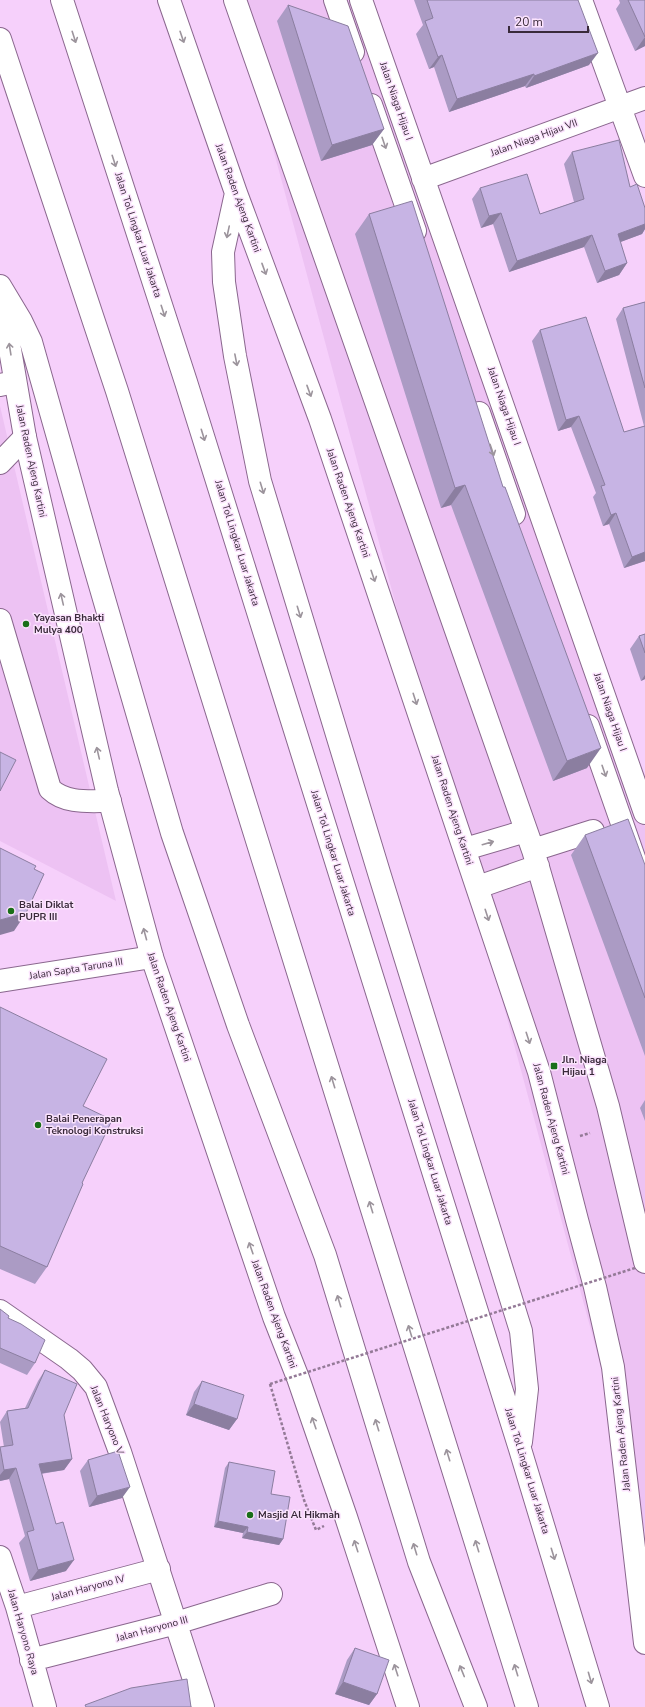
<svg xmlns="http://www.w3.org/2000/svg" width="645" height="1707" font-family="'Nunito Sans',sans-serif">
<rect width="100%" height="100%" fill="#f6d0fb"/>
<!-- built -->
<path fill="#edc2f3" d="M233,0H361L645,827V1531Z
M0,406L116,901L0,841Z"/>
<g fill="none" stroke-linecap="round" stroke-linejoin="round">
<defs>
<path id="minor" d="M235,0L533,850L608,1106L645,1262
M335,0L353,52
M361,0L645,813
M581,0L645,176
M371,105L415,231
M423,179L645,98
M0,385L15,382
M479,413L514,514
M0,463L25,437
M0,620L50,789C66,804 89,801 110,801
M588,726L645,889
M465,849L526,831
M533,850L593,831
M478,887L538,866
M0,981L152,957
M0,1311L69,1359L82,1370L96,1387L120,1452L203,1707
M0,1557L17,1607L45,1707
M17,1607L159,1569
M31,1660L176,1623L271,1594"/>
<path id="highway" d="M62,0L186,382L520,1449L598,1707
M169,0L236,193L320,419L539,1072L577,1220L595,1287L613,1367L645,1643
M0,39L117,391L527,1707
M236,193L223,252L224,282L235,356L260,481L380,876L521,1331L527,1389L521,1442
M0,286L21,321L31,342L93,561L172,833L238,1025L325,1255L419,1562L476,1707
M1,297L25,437L107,791L152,957L274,1317L298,1378L346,1517L408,1707"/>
</defs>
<!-- minor casing -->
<use href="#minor" stroke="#8a678e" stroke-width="24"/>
<!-- highway casing -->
<use href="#highway" stroke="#8a678e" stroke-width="24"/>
<!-- path -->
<path stroke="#947a97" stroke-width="2.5" stroke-dasharray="3 2" stroke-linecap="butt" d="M580,1136L590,1133
M270,1384L304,1500L316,1530L324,1526"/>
<!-- minor -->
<use href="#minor" stroke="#fff" stroke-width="22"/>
<!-- highway -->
<use href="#highway" stroke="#fff" stroke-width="22"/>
<!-- path-bridge -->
<path stroke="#947a97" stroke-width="2.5" stroke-dasharray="3 2" stroke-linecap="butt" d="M270,1384L635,1268"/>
</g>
<!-- wall -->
<path fill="#ab9bc4" d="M414,0H578L589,65L526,88L525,86L449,112L434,67L429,69L416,34L423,25Z
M619,0H645V46L635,51L616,9L620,3Z
M288,5L384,129L372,145L321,161L277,21Z
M572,152L630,187L645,208V229L642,234L620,242L627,263L619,275L597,283L584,247L509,272L493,224L481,228L472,199L480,188L540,214L574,202L564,164Z
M369,214L503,487L587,768L553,781L451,505L441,508L355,234Z
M645,302V561L624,568L609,524L603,526L593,497L596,493L571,427L558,431L532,341L540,330L624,432L644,426L616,319L623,308Z
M645,634V679L641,681L630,649L639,636Z
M585,835L645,865V1056L571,855Z
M0,1007L83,1106L82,1183L47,1267L35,1284L0,1269Z
M645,1100V1121L640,1108Z
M0,1309L8,1318L35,1363L27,1375L0,1363Z
M45,1370L64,1415L72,1459L64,1470L41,1474L66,1571L30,1581L19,1543L25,1536L9,1479L0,1481V1447H4L0,1422L7,1411L25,1408L38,1381Z
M202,1381L237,1419L229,1430L186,1415L194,1392Z
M88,1460L122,1498L89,1507L80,1471Z
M229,1462L271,1494L283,1539L279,1545L242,1538L243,1533L214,1527L225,1468Z
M355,1648L377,1694L369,1705L335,1694L347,1660Z"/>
<!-- shaded-wall -->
<path fill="#8b7ea0" d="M645,37V46L635,51Z
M598,53L589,65L526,88L534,76Z
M442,55L434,67L429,69L438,57Z
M534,74L525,86L449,112L457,99Z
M384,129L372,145L321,161L332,145Z
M501,213L493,224L481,228L489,216Z
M645,224V229L642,234L610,246L618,234Z
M592,235L584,247L509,272L517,261Z
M627,263L619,275L597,283L605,271Z
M579,416L571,427L558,431L566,420Z
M465,485L451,505L441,508L455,488Z
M616,513L609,524L603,526L611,515Z
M645,552V561L624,568L632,557Z
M645,675V679L641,681Z
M601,748L587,768L553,781L567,761Z
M26,913L14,931L0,935V920Z
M194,1404L237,1419L229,1430L186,1415Z
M72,1459L64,1470L31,1475L39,1464Z
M16,1468L9,1479L0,1481V1475L4,1470Z
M130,1487L122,1498L89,1507L97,1496Z
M218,1521L248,1527L243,1533L214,1527Z
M247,1532L283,1539L279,1545L242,1538Z
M74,1560L66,1571L30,1581L38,1570Z
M343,1682L377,1694L369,1705L335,1694Z"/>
<!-- building -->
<path fill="#c7b4e4" stroke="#8b7ea0" d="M427,0H578L598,53L534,76V74L457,99L442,55L438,57L425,21L433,18Z
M628,0H645V37Z
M288,5L348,26L384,129L332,145Z
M619,140L630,187L637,184L645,208V224L618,234L627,263L605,271L592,235L517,261L501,213L489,216L480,188L527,174L540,214L584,199L572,152Z
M412,201L503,487H505L601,748L567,761L465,485L455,488L369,214Z
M645,302V388L623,308Z
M586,317L624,432L645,426V552L632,557L616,513L611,515L601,486L605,485L579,416L566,420L540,330Z
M645,634V653L639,636Z
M0,752L16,760L0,791Z
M628,819L645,865V998L585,835Z
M0,848L36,866L34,869L44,874L26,913L0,920Z
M0,1007L107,1059L83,1106L112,1120L82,1183L83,1184L47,1267L0,1246Z
M0,1309L9,1316L8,1318L21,1324L45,1340L35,1363L0,1348Z
M45,1370L77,1384L64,1415L72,1459L39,1464L56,1524L63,1522L74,1560L38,1570L27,1532L34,1530L16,1468L4,1470L0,1447L13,1445L7,1411L28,1408Z
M202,1381L244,1395L237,1419L194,1404Z
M118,1451L130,1487L97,1496L88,1460Z
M229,1462L275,1471L271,1494L290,1497L283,1539L247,1532L248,1527L218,1521Z
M355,1648L389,1660L377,1694L343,1682Z
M187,1679L191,1707H86L85,1705L131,1688Z"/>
<!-- one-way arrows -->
<defs><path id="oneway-shaft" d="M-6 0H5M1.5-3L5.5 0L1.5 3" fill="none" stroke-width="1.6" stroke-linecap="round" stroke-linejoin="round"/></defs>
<g stroke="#9c949c">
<use href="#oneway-shaft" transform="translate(74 37) rotate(72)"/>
<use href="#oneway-shaft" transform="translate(182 37) rotate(71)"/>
<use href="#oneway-shaft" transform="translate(384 143) rotate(71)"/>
<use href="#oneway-shaft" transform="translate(114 161) rotate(72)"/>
<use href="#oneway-shaft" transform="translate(228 232) rotate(102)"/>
<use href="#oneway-shaft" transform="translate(264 269) rotate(70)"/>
<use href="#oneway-shaft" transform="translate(163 311) rotate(72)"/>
<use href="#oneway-shaft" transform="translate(10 349) rotate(-99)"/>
<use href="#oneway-shaft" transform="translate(236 360) rotate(79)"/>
<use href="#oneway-shaft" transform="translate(309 391) rotate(70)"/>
<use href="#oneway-shaft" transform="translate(203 435) rotate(73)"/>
<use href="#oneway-shaft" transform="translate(492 450) rotate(71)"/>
<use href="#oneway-shaft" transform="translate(262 488) rotate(73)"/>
<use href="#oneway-shaft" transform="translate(373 576) rotate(71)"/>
<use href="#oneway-shaft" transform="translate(62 599) rotate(-103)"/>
<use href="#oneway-shaft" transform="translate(299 612) rotate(73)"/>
<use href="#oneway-shaft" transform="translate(415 699) rotate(72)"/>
<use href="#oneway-shaft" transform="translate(98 753) rotate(-103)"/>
<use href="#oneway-shaft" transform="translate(604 771) rotate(71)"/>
<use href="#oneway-shaft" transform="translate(488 843) rotate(-16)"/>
<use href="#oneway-shaft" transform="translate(487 915) rotate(72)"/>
<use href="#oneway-shaft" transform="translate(145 934) rotate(-105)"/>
<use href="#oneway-shaft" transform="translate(528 1038) rotate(72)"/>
<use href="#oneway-shaft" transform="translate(333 1082) rotate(-107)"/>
<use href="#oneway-shaft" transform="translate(371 1207) rotate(-107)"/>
<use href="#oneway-shaft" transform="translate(251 1248) rotate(-109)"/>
<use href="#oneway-shaft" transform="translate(339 1301) rotate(-107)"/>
<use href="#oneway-shaft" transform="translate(410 1331) rotate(-107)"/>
<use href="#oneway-shaft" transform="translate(314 1423) rotate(-109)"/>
<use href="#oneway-shaft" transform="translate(377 1425) rotate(-107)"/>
<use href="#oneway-shaft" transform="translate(448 1455) rotate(-107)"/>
<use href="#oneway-shaft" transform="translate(356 1546) rotate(-108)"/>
<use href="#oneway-shaft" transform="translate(477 1546) rotate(-107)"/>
<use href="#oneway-shaft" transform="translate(415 1549) rotate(-107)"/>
<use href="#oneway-shaft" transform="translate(553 1554) rotate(73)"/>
<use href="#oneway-shaft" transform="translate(396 1670) rotate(-108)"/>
<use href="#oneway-shaft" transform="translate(516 1670) rotate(-107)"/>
<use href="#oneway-shaft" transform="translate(462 1671) rotate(-112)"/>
<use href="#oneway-shaft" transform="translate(590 1678) rotate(74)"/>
</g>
<!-- markers -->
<g fill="#196f18" stroke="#fbe3fd" stroke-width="1.5">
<circle cx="26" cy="624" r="4"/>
<circle cx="11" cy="911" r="4"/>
<rect x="550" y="1062" width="8" height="8" rx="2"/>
<circle cx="38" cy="1125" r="4"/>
<circle cx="250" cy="1515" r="4"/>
</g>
<g text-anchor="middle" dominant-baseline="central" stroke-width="3" stroke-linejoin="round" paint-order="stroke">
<!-- street labels -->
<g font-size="10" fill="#392a3a" stroke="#fbe3fd">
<text transform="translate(396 101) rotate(71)">Jalan Niaga Hijau I</text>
<text transform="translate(534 138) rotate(-20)">Jalan Niaga Hijau VII</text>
<text transform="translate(238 198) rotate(70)">Jalan Raden Ajeng Kartini</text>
<text transform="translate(138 235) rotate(72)">Jalan Tol Lingkar Luar Jakarta</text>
<text transform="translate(504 406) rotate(71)">Jalan Niaga Hijau I</text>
<text transform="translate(31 461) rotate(78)">Jalan Raden Ajeng Kartini</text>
<text transform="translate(348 503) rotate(71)">Jalan Raden Ajeng Kartini</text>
<text transform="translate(237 543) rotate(73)">Jalan Tol Lingkar Luar Jakarta</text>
<text transform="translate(610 712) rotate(71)">Jalan Niaga Hijau I</text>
<text transform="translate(452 810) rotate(72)">Jalan Raden Ajeng Kartini</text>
<text transform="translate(333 853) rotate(73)">Jalan Tol Lingkar Luar Jakarta</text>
<text transform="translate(76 969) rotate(-9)">Jalan Sapta Taruna III</text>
<text transform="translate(169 1007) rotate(71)">Jalan Raden Ajeng Kartini</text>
<text transform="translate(551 1119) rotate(75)">Jalan Raden Ajeng Kartini</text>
<text transform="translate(430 1162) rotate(73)">Jalan Tol Lingkar Luar Jakarta</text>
<text transform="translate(274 1314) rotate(70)">Jalan Raden Ajeng Kartini</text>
<text transform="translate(107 1420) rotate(68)">Jalan Haryono V</text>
<text transform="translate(621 1434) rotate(-96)">Jalan Raden Ajeng Kartini</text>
<text transform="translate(527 1471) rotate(73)">Jalan Tol Lingkar Luar Jakarta</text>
<text transform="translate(88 1588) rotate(-15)">Jalan Haryono IV</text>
<text transform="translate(152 1629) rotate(-15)">Jalan Haryono III</text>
<text transform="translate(23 1632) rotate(74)">Jalan Haryono Raya</text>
</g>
<!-- poi labels -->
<g font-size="10" font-weight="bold" fill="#392a3a" stroke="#fbe3fd" text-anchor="start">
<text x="34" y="618">Yayasan Bhakti<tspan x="34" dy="12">Mulya 400</tspan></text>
<text x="19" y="905">Balai Diklat<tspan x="19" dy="12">PUPR III</tspan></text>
<text x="562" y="1060">Jln. Niaga<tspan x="562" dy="12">Hijau 1</tspan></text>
<text x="46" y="1119">Balai Penerapan<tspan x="46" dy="12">Teknologi Konstruksi</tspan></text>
<text x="258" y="1515">Masjid Al Hikmah</text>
</g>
</g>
<!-- scale -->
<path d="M509 26v6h79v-6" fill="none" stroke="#392a3a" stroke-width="2"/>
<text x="515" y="26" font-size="12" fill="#392a3a" stroke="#fbe3fd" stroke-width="3" paint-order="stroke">20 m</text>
</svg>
